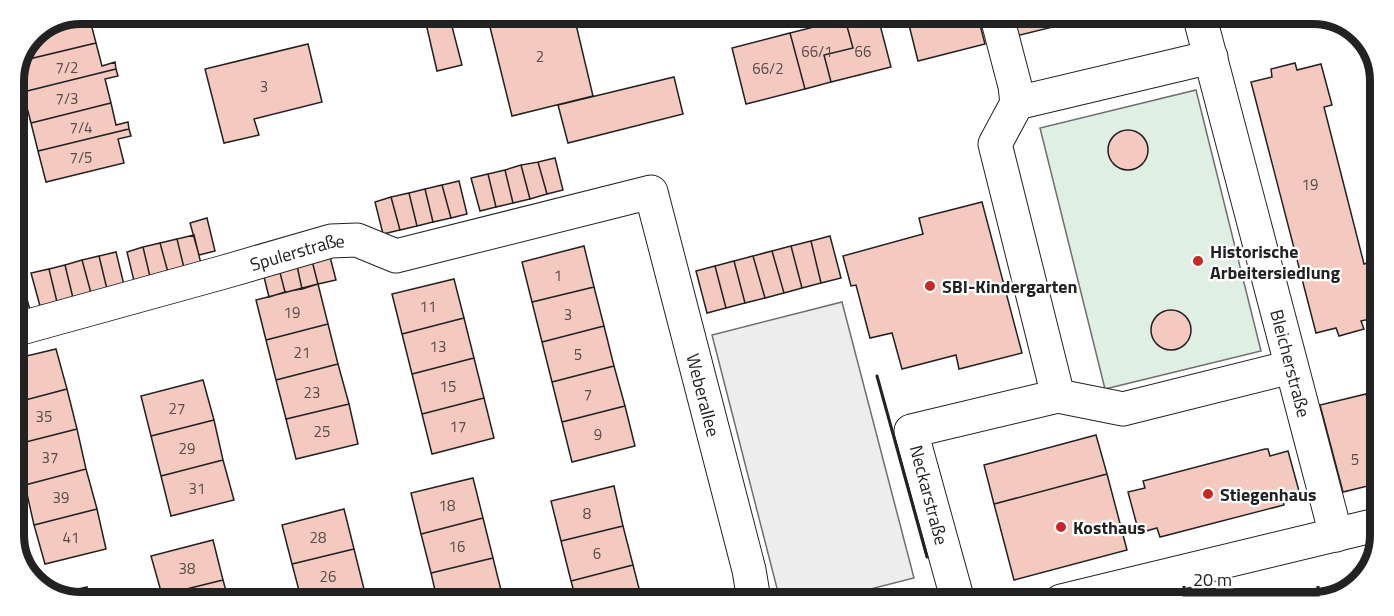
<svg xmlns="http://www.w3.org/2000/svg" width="1394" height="616" font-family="'Titillium Web',sans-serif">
<rect width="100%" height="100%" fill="#fff"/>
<!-- green -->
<path fill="#e0efe3" stroke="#6f6f6f" stroke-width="1.5" d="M1196,90L1261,351L1105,389L1040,128Z"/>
<!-- parking -->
<path fill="#ededed" stroke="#6f6f6f" stroke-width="1.5" d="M842,302L914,578L827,600H780L712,335Z"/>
<!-- building -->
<path fill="#f3c9c0" stroke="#222" stroke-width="1.5" d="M81,14H93L62,21Z
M93,14H102V16L90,20L96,43L21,61L33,33L62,21Z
M424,15H449L462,65L437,71Z
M487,15L574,16L593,96L512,116Z
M853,17H878L891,67L831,82L824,55L853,48L845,19Z
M907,17H978L985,44L918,61Z
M1007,17L1076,18L1077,21L1012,37Z
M845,19L853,48L824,55L831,82L805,89L790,33Z
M790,33L805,89L746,104L732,48Z
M96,43L102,66L115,62L116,69L23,92L17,68L21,61Z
M308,44L322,102L254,119L259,135L224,143L205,69Z
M1295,63L1297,70L1321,64L1332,105L1324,107L1364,264L1378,260V317L1361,321L1364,329L1339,336L1336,328L1316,333L1251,82L1272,77L1271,69Z
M116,69L118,76L105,79L111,103L31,123L23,92Z
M674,77L683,114L568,143L558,105Z
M111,103L116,125L128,122L129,129L38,151L31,123Z
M129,129L131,136L118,139L124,163L46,182L38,151Z
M1108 150a20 20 0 1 1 40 0a20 20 0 1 1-40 0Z
M555,158L563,190L547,194L538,162Z
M538,162L547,194L530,199L521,165Z
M521,165L530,199L513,203L505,170Z
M505,170L513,203L496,207L488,174Z
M488,174L496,207L480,211L471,178Z
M459,181L467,214L451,218L442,185Z
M442,185L451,218L433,222L425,189Z
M425,189L433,222L417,226L409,193Z
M409,193L417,226L400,230L391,197Z
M391,197L400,230L383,234L375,202Z
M982,202L1022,353L959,369L956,355L902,369L892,333L870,338L856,285L851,286L843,256L923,234L919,218Z
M207,218L215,251L199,255L190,223Z
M194,235L202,268L185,272L177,239Z
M830,236L841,278L821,283L811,241Z
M177,239L185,272L169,276L160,243Z
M811,241L821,283L802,288L791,246Z
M160,243L169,276L151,281L143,247Z
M584,246L594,287L532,302L522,262Z
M791,246L802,288L784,293L772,251Z
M143,247L151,281L135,285L127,252Z
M772,251L784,293L765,298L753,256Z
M116,252L124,285L107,289L99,256Z
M329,253L336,280L318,284L311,257Z
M99,256L107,289L91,293L82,260Z
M753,256L765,298L745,303L734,261Z
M311,257L318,284L302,289L296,261Z
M82,260L91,293L73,298L65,265Z
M296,261L302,289L285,292L278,265Z
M734,261L745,303L726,308L715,266Z
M65,265L73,298L57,302L49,269Z
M278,265L285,292L269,297L262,269Z
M715,266L726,308L707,313L696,271Z
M49,269L57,302L40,306L31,273Z
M21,277L30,310L14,314V279Z
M454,279L464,318L402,334L392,294Z
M318,284L328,324L266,340L256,300Z
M594,287L604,326L542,342L532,302Z
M1151 330a20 20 0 1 1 40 0a20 20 0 1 1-40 0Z
M464,318L474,358L412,374L402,334Z
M328,324L338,364L276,380L266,340Z
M604,326L614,366L552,382L542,342Z
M56,349L67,389L14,403V359Z
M474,358L484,398L422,414L412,374Z
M338,364L349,404L286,419L276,380Z
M614,366L625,406L562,422L552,382Z
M203,380L214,420L151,436L141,396Z
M67,389L77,429L14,445V403Z
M1377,391V434L1366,394Z
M1366,394L1377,434L1376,484L1343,492L1320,405Z
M484,398L494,438L432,454L422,414Z
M349,404L358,444L296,459L286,419Z
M625,406L635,446L572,462L562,422Z
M214,420L223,460L161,476L151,436Z
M77,429L86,469L25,485L14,445Z
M1096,435L1107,474L994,504L984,465Z
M1265,449H1268L1270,456L1288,451L1299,491L1282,496L1284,505L1160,537L1157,528L1139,533L1128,492L1145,488L1143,481Z
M223,460L234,500L171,516L161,476Z
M86,469L97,509L34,525L25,485Z
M1107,474L1127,550L1014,580L994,504Z
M473,478L483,518L421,534L411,493Z
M614,486L623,526L561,541L551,501Z
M97,509L106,549L45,564L34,525Z
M344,509L354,549L292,564L282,525Z
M483,518L493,558L431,573L421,534Z
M623,526L633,565L571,581L561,541Z
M213,540L223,580L162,595L151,556Z
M354,549L364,589L326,598H301L292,564Z
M493,558L503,598L437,599L431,573Z
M633,565L642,600L576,599L571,581Z
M223,580L228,598H162V595Z
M87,587L89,597H55L52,595Z
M364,589L366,599L326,598Z"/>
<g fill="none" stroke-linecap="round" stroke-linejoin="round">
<defs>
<g id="minor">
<path d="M997,17L1015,86L1017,103L995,144L1058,396"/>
<path id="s1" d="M1200,18L1336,535"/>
<path d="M1017,103L1211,57"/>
<path id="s2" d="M14,330L224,272L331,241L357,240L396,256L651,192L749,570L754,600"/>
<path d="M958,601L911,431L1058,396L1123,409L1291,367"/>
<path d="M1061,601L1376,525"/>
</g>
</defs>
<!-- minor casing -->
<use href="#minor" stroke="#222" stroke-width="35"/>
<!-- minor -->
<use href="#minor" stroke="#fff" stroke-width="33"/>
<!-- wall -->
<path stroke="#222" stroke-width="3" d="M877,376L927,557"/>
</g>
<!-- markers -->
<g fill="#c62828" stroke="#fff" stroke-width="2">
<circle cx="1198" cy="261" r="6"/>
<circle cx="930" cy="286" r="6"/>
<circle cx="1208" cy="494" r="6"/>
<circle cx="1061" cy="527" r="6"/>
</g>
<g text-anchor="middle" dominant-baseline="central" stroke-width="4.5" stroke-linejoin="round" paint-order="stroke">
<!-- number labels -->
<g font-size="15" fill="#564c4a">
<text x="817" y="51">66/1</text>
<text x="863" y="51">66</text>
<text x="540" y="56">2</text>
<text x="67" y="67">7/2</text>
<text x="768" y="68">66/2</text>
<text x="264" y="86">3</text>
<text x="67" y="98">7/3</text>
<text x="81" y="127">7/4</text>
<text x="81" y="157">7/5</text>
<text x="1310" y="184">19</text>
<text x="558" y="275">1</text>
<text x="428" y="306">11</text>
<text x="292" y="312">19</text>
<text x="568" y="314">3</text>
<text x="438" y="346">13</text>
<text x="302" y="352">21</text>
<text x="578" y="354">5</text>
<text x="448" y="386">15</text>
<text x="312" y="392">23</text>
<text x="588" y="394">7</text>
<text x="177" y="408">27</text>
<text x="44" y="416">35</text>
<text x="458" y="426">17</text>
<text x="322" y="431">25</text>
<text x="598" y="434">9</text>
<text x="187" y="448">29</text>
<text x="50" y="457">37</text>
<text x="1355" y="459">5</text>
<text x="197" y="488">31</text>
<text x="61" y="497">39</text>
<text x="447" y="505">18</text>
<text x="587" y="513">8</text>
<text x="71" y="537">41</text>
<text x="318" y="537">28</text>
<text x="457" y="546">16</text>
<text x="597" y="553">6</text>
<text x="187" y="568">38</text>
<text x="328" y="576">26</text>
</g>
<!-- poi labels -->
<g font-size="18" font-weight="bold" fill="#222" stroke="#fff" text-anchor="start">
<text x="1210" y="251">Historische<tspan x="1210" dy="21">Arbeitersiedlung</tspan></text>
<text x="942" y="286">SBI-Kindergarten</text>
<text x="1220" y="494">Stiegenhaus</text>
<text x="1073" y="527">Kosthaus</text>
</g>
<!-- street labels -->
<g font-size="18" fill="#222" stroke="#fff">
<text stroke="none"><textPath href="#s2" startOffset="294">Spulerstraße</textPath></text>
<text stroke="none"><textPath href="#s1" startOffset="357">Bleicherstraße</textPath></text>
<text stroke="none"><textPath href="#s2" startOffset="870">Weberallee</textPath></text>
<text transform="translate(929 495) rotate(75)">Neckarstraße</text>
</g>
</g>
<!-- crop -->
<path d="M0 0H1394V616H0ZM81 24H1313A57 57 0 0 1 1370 81V535A57 57 0 0 1 1313 592H81A57 57 0 0 1 24 535V81A57 57 0 0 1 81 24Z" fill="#fff" fill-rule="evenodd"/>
<path fill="none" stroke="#222" stroke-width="8" d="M81 24H1313A57 57 0 0 1 1370 81V535A57 57 0 0 1 1313 592H81A57 57 0 0 1 24 535V81A57 57 0 0 1 81 24Z"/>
<!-- scale -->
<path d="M1184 586v9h134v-9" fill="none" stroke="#222222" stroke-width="3"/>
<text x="1193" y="586" font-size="18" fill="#222222" stroke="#ffffff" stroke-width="4.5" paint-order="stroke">20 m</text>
</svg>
